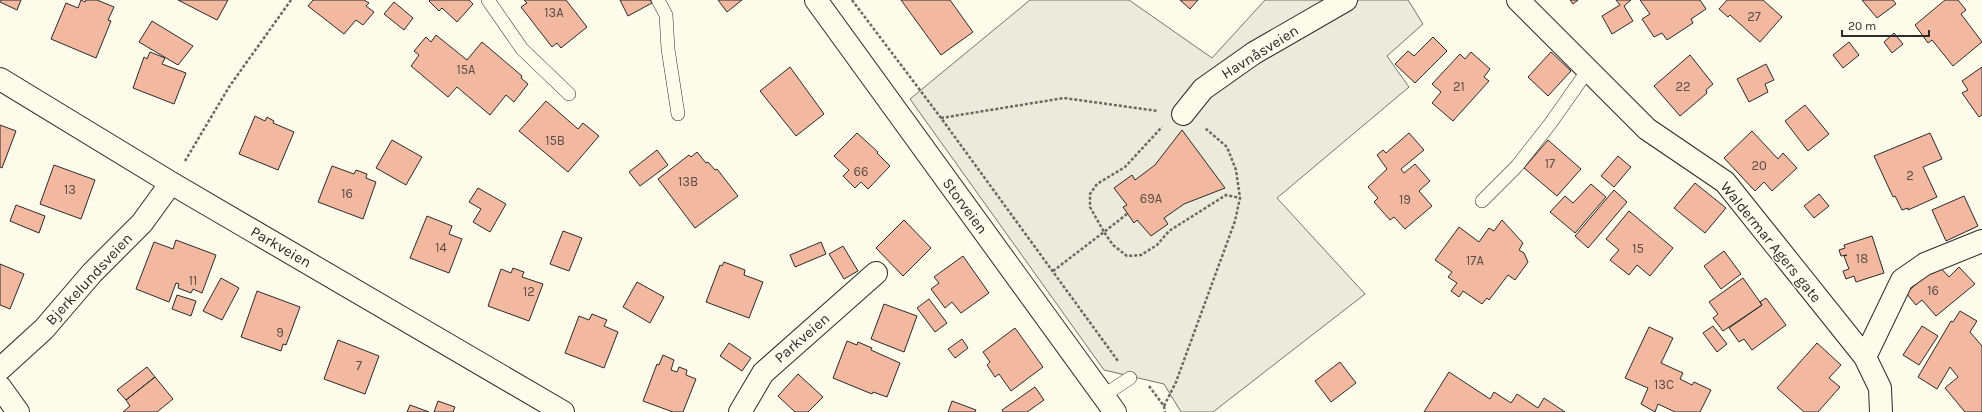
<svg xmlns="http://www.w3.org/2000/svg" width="1982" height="412" font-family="Karla,sans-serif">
<rect width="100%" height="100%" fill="#fdfbea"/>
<!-- green -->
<path fill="#ecebdb" stroke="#74746e" d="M1030,0H1129L1212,58L1265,0H1408L1423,24L1387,56L1409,87L1277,198L1365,294L1213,412H1181L1164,384L1104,370L910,99Z"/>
<!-- building -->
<path fill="#f2b8a0" stroke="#2b2b2b" d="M0,0H21L17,10L0,2Z
M81,0L85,2L86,0H97L114,7L108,20L111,21L96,58L51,39L66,3L78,8Z
M178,0H228L217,20Z
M313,0H364L369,3L366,6L374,12L363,25L356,20L344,34L308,6Z
M430,0H469L473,4L457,22L442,8L439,11L429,1Z
M524,0H566L587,27L561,48L557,43L552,47L521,7L527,3Z
M620,0H650L652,3L628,16Z
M718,0H742L727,12Z
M901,0H950L973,32L941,55Z
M1180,0H1198L1190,9Z
M1570,0H1578L1573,4Z
M1616,0H1631L1624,6L1633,21L1612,34L1602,16L1620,5Z
M1640,0H1700L1706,9L1691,19L1693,23L1667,40L1662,33L1654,37L1642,19L1650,14Z
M1727,0H1763L1782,17L1760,42L1730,15L1728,17L1719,9Z
M1862,0H1893L1896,4L1877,18Z
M1945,0H1958L1966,10L1961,14L1982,42L1953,66L1932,40L1928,43L1915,25Z
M394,2L413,18L404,30L384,14Z
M152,21L193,46L178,65L139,42Z
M1894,33L1903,44L1892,53L1884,42Z
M436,35L467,60L482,42L522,76L521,78L528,84L514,102L506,95L490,115L457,87L448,97L411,66L419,55L414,51L426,37L431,42Z
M1433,37L1447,51L1415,83L1395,64L1408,51L1414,56Z
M1849,42L1859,55L1843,68L1833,55Z
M150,52L165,58L162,64L186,73L174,104L133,88L144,57L147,59Z
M1471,52L1490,69L1484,77L1489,81L1453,121L1432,103L1441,92L1432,84L1460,54L1465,59Z
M1551,52L1571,71L1548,96L1528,77Z
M1690,55L1713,84L1706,90L1707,93L1680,116L1654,86Z
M1766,64L1774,80L1765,84L1768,92L1749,102L1737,79Z
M790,67L824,114L796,136L760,91Z
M1982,67V115L1979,117L1962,93L1968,90L1962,81Z
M546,101L578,129L583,123L599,136L568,172L519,131Z
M1805,105L1829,134L1808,151L1785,121Z
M255,116L265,121L267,117L274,121L273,123L294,132L278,170L239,154Z
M0,125L16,131L2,168L0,167Z
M1182,130L1225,188L1184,204L1164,218L1168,224L1151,236L1137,220L1134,223L1123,207L1127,205L1114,188L1132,175L1135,180L1155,165Z
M1752,131L1778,159L1783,153L1797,168L1772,191L1764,182L1755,191L1724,158Z
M857,133L878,152L877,153L890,166L868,189L861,182L855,188L843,176L849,170L834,156Z
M1409,133L1424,150L1401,169L1404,173L1415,164L1430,181L1419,191L1432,206L1405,229L1394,217L1390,220L1374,202L1378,198L1368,187L1387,169L1377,155L1383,150L1386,153Z
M1930,133L1942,159L1923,167L1937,197L1908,210V208L1902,210L1895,196L1893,197L1874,156Z
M392,140L422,157L406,185L376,168Z
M1548,140L1581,169L1557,196L1524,168Z
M657,150L668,165L640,186L629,172Z
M697,152L706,163L708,162L715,170L717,169L738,196L695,228L658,179L689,155L691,157Z
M1618,156L1631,167L1614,187L1601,176Z
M54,165L95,180L81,219L40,204Z
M332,166L354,174L356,170L367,174L366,178L376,182L363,219L318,202Z
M1695,183L1726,208L1705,233L1674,208Z
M1591,184L1606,197L1575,233L1550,212L1565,196L1573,203Z
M478,188L506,204L490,232L473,222L481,209L469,202Z
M1614,190L1627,202L1588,248L1575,236Z
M1819,194L1829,206L1814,218L1804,206Z
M1964,196L1978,226L1946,241L1932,210Z
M16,205L45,216L39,233L10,221Z
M1629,211L1673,248L1650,276L1637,265L1629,275L1610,260L1619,250L1606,239Z
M427,216L452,226L449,234L462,239L449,273L410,258Z
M904,220L931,248L903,276L876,248Z
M1502,220L1523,243L1519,250L1524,253L1528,262L1515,280L1508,275L1489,300L1487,298L1482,304L1463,291L1459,297L1451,291L1457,283L1448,277L1452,272L1435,260L1459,227L1479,242L1489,228L1494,231Z
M563,231L582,238L569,271L550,264Z
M1872,236L1884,273L1856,282L1854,276L1846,279L1843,271L1849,269L1844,256L1847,255L1841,256L1839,250L1845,248L1844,245Z
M176,240L216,255L202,293L193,289L191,293L178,288L179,284L176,283L169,302L136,289L154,242L173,249Z
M821,242L826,254L795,267L790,255Z
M843,246L858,271L844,279L829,254Z
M1724,251L1741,274L1721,289L1704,266Z
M963,256L989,293L961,313L952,302L945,308L931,289L939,283L934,277Z
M724,262L745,270L744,275L763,282L749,318L706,302L720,265L722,266Z
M0,264L24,274L10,309L0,305Z
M1938,265L1949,277L1959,267L1975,284L1936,316L1922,300L1916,305L1906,293Z
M513,268L524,272L522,277L543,284L529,321L488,306L501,269L511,273Z
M221,278L239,288L222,320L203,311Z
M1743,278L1762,305L1723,331L1713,318L1718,314L1709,302Z
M637,282L664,297L650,323L623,307Z
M257,291L300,307L286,345L283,344L281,351L241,337Z
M177,295L196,301L191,316L172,309Z
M1766,298L1786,325L1752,350L1744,339L1739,342L1729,328L1762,305L1760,302Z
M929,299L947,323L935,332L917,308Z
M884,304L917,316L904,352L871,339Z
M1960,311L1977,321L1970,332L1982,346V412H1965L1945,388L1958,377L1950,367L1937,389L1918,377L1951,321L1953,322Z
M592,314L607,320L604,326L618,332L604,368L565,353L579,316L589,320Z
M1713,326L1727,344L1717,352L1703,333Z
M1922,326L1938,336L1919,365L1903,355Z
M1649,327L1673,338L1661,363L1683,373L1680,379L1692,385L1694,382L1711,390L1700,412H1675L1658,404L1655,412L1641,404L1648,388L1625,378Z
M1015,328L1043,367L1011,391L999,374L995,377L987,365L990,362L983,352Z
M962,339L968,348L955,358L948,349Z
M338,340L379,356L365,394L324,379Z
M847,341L857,345L858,342L872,348L871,350L900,363L887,397L873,392L872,394L833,378Z
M729,343L751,358L742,371L720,356Z
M1817,343L1841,365L1829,378L1840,387L1818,412H1804L1777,388Z
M663,355L674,360L671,370L677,372L679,367L687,370L686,375L696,379L683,412H673L643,401L657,364L659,365Z
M1340,362L1356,383L1331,402L1315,381Z
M147,367L155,377L126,400L117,390Z
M1449,372L1490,399L1494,392L1511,403L1517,394L1538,408L1544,398L1565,412H1424Z
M798,374L823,397L808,412H795L778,396Z
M155,377L173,399L157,412H123L130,406L126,400Z
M1035,387L1044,400L1027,412H1003L1002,410Z
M438,401L455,407L453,412H434Z
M952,401L976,410L975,412H948Z
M410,405L429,412H407Z"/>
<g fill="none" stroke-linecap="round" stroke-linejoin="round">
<defs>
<path id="service" d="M488,0L522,49L569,94
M658,0L666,15L668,49L678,114
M1482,201L1517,166L1550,124L1588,70
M1103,396L1130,378"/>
<path id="minor" d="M1518,0L1647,129L1725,182L1865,357L1880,388L1881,412
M0,79L171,183L563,412
M1183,114L1203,89L1254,53L1346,0
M1865,357L1902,280L1925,264L1982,241
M0,369L44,329L92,273L142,223L171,183
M0,387L18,412
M740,412L763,373L876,273"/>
<path id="primary" d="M816,0L1115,412"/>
</defs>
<!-- service casing -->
<use href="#service" stroke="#2b2b2b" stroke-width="14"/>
<!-- minor casing -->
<use href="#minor" stroke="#2b2b2b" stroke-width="24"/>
<!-- primary casing -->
<use href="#primary" stroke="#2b2b2b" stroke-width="24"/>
<!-- path -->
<path stroke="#6a6964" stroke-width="2.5" stroke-dasharray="3 2" stroke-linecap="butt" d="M852,0L941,118L1118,361
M941,118L1064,98L1158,111
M185,161L229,87L291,0
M1127,214L1104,232L1113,245L1127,256L1141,255L1157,245L1169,231L1226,195L1240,198
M1053,271L1104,232L1090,207V194L1097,184L1125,167L1162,127
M1149,386L1164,406L1165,412
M1164,406L1176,382L1235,221L1240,198L1236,170L1227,147L1205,128"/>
<!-- service -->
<use href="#service" stroke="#fdfbea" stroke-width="13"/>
<!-- minor -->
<use href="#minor" stroke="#fdfbea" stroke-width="22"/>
<!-- primary -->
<use href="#primary" stroke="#fdfbea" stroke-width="22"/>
</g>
<g text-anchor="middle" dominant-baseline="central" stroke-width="3" stroke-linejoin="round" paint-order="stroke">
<!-- number labels -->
<g font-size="13" fill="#5d4e48">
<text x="554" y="12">13A</text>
<text x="1754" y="16">27</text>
<text x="466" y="69">15A</text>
<text x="1459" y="86">21</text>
<text x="1683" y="86">22</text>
<text x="555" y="140">15B</text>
<text x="1550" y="163">17</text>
<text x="1759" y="165">20</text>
<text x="861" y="171">66</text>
<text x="1910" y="175">2</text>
<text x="688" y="181">13B</text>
<text x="70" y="189">13</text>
<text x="347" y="193">16</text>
<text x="1151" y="198">69A</text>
<text x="1405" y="199">19</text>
<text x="441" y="247">14</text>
<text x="1638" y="248">15</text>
<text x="1862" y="258">18</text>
<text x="1475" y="260">17A</text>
<text x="193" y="280">11</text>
<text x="1933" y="290">16</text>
<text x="529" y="291">12</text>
<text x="280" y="332">9</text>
<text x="359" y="365">7</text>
<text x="1664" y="384">13C</text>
</g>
<!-- street labels -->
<g font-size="15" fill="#2b2b2b" stroke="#fdfbea">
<text transform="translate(1260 52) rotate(-32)">Havnåsveien</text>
<text transform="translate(965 206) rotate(54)">Storveien</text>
<text transform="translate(1771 242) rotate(51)">Waldermar Agers gate</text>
<text transform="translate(281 247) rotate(30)">Parkveien</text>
<text transform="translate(89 279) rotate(-47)">Bjerkelundsveien</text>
<text transform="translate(802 338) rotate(-41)">Parkveien</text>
</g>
</g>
<!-- scale -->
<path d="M1842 30v6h87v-6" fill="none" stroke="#2b2b2b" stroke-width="2"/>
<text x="1848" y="30" font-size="12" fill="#2b2b2b" stroke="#fdfbea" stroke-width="3" paint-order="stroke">20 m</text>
</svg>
